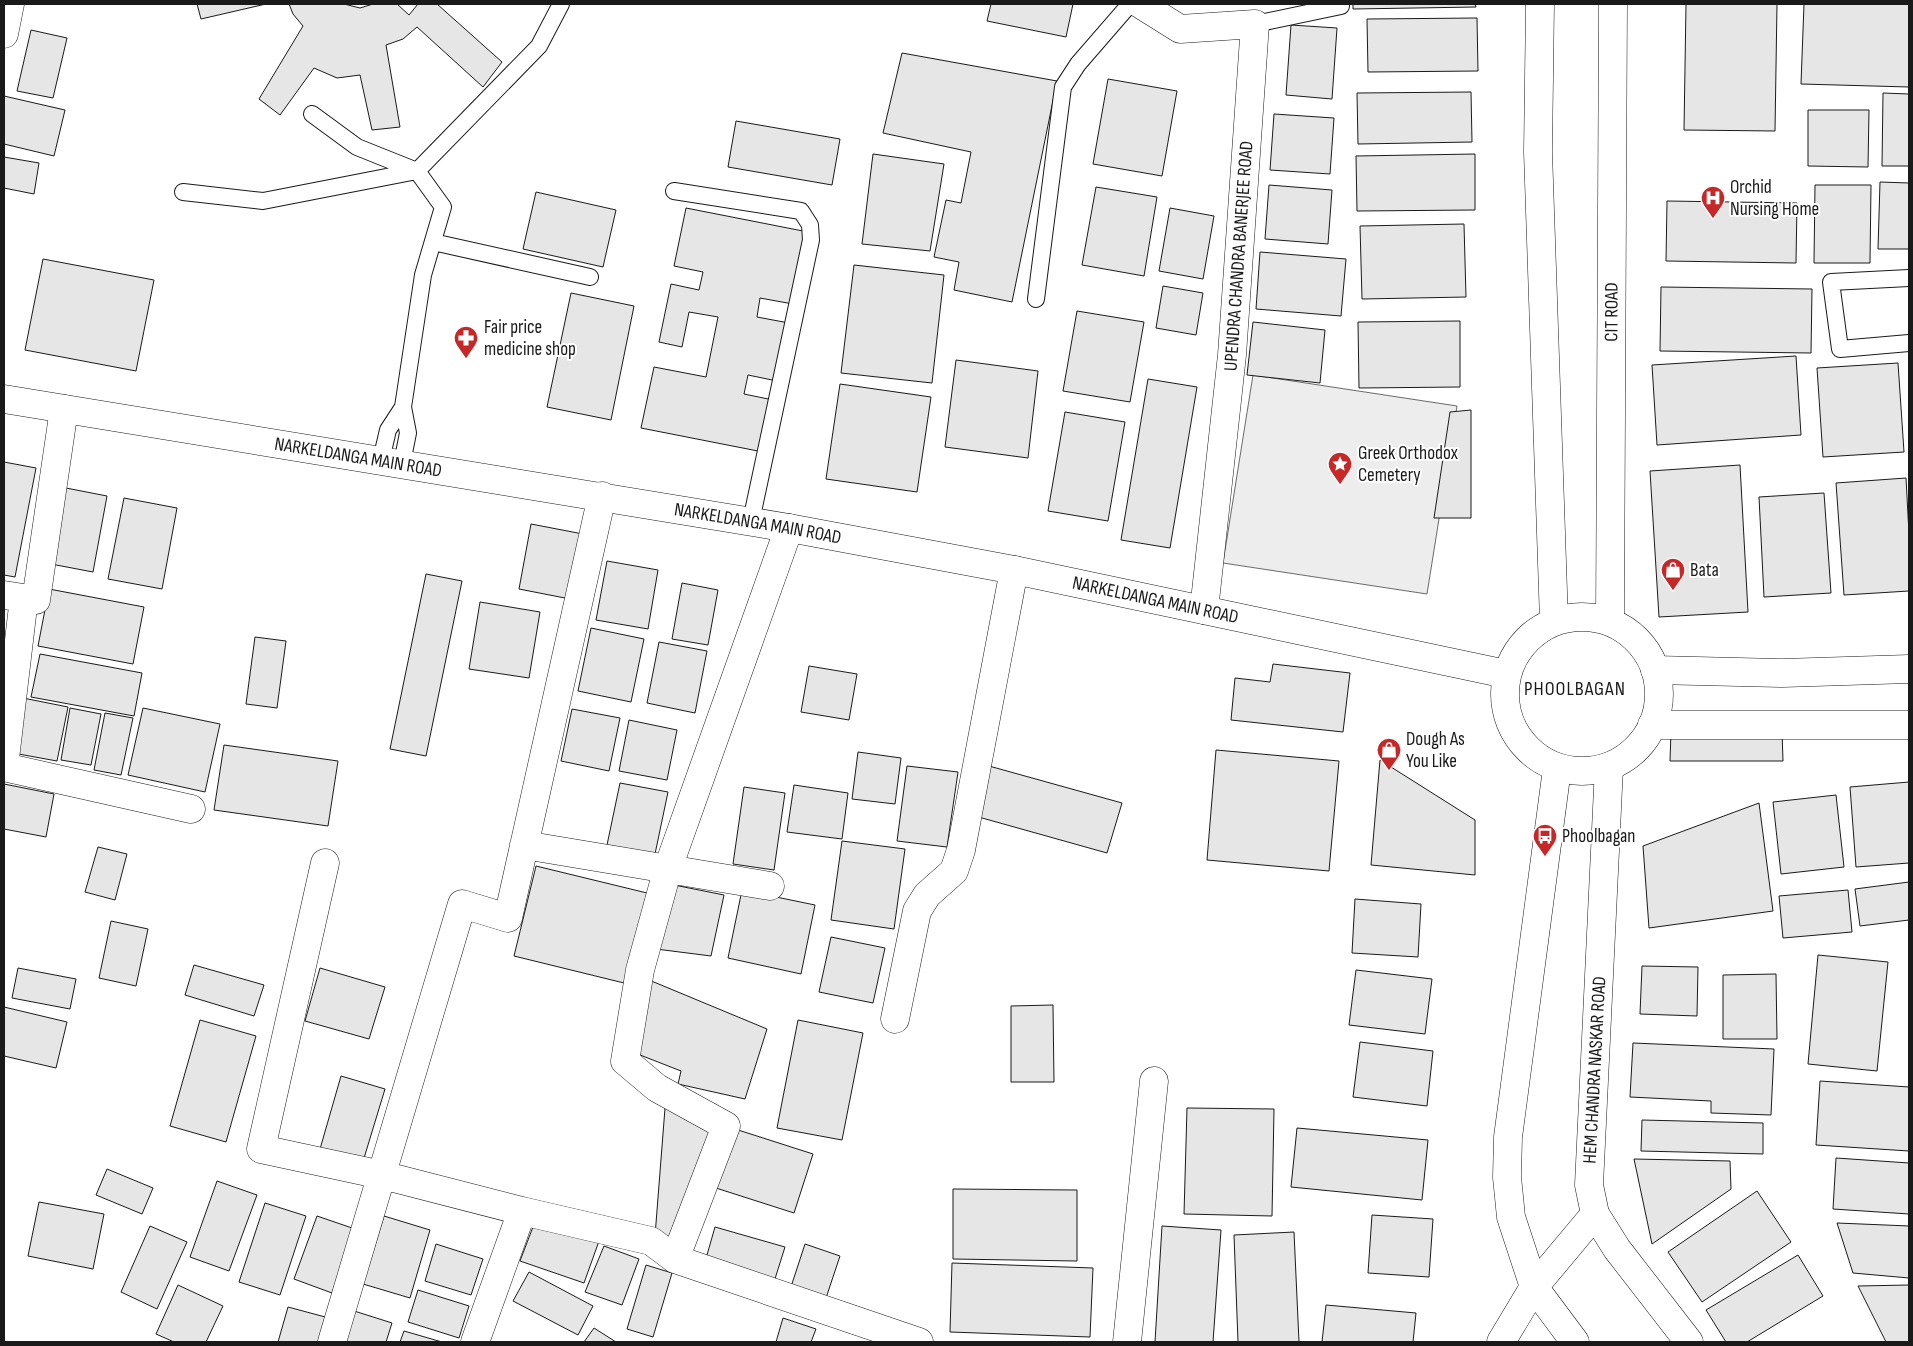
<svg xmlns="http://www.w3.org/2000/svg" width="1913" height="1346" font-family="'Sofia Sans Condensed',sans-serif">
<rect width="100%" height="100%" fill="#fff"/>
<!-- built -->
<path fill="#ededed" stroke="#6a6a6a" d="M1253,375L1457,406L1427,594L1223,563Z"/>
<!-- building -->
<path fill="#e6e6e6" stroke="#1a1a1a" d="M197,4H266L201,19Z
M289,4H344L360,8L373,4H397L409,15L418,4H437L502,62L483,87L417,27L403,39L386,45L400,127L372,130L360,75L337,78L314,68L280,115L259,99L303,26L293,14Z
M991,4H1073L1066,37L987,21Z
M1353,4H1475L1476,7L1353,9Z
M1686,4H1777L1775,131L1684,130Z
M1804,4H1909V87L1801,84Z
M1477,18L1478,71L1368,72L1367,19Z
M1291,25L1337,28L1332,99L1286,95Z
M31,30L67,38L53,98L17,91Z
M902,53L1057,81L1012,302L954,290L959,262L934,257L946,200L961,203L971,152L883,133Z
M1108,79L1177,91L1162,176L1093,164Z
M1471,92L1472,142L1358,144L1357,93Z
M1883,93L1909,94V166H1882Z
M4,96L65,110L54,156L4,144Z
M1808,110H1869L1868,167L1808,166Z
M1274,114L1334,118L1330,174L1270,170Z
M736,121L840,139L832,185L728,167Z
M873,154L944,164L930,251L862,244Z
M1475,154V210L1357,211L1356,156Z
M4,157L39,163L34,194L4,188Z
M1880,182L1909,183V249H1878Z
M1269,185L1332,190L1328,244L1265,239Z
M1815,185H1871L1870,263H1814Z
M1096,187L1157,197L1144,276L1082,265Z
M536,192L616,210L603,267L523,249Z
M1667,201L1797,203L1796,263L1666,261Z
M686,208L808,232L793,304L760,298L757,317L789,323L777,381L748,375L744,394L773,400L763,452L641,428L654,367L706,377L718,317L689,312L682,347L659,342L671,284L699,290L703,272L674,266Z
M1170,208L1214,216L1203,279L1159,271Z
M1464,224L1466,297L1362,299L1360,226Z
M1260,252L1346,259L1341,316L1256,309Z
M43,259L154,280L136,371L25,350Z
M854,265L944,275L932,383L841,373Z
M1163,286L1203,293L1196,335L1156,328Z
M1661,287L1812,289L1811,353L1660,351Z
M571,293L634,306L611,420L547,407Z
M1077,311L1144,322L1130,402L1063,391Z
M1460,321V387L1359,388L1358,322Z
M1253,322L1325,330L1320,383L1247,375Z
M1796,356L1801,435L1657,445L1652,365Z
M956,360L1038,371L1028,458L945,447Z
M1898,363L1904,452L1823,457L1817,368Z
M1148,379L1197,387L1170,548L1121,540Z
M840,384L931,397L917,492L826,479Z
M1471,410V518H1434L1450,412Z
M1065,412L1125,422L1108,521L1048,511Z
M4,462L36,468L15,577L4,575Z
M1740,465L1748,612L1659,617L1650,471Z
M1906,478L1909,534V591L1844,595L1836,483Z
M66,488L107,496L93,572L51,564Z
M1824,493L1831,593L1764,597L1759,497Z
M124,498L177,508L162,589L108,579Z
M531,524L583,534L570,599L519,589Z
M607,561L658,570L648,629L596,620Z
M426,574L462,581L426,756L390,749Z
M682,583L718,590L708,645L672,639Z
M49,589L144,607L133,664L38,646Z
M480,602L540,612L529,678L469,669Z
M591,628L644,639L631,702L578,691Z
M255,637L286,641L277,708L246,704Z
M659,642L707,651L695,713L647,703Z
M40,654L142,673L134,716L31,697Z
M1273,664L1350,673L1343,732L1231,720L1235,678L1270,682Z
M809,666L857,674L849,720L801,712Z
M23,698L68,707L57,761L13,753Z
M70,708L101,714L91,765L61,760Z
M143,708L220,724L205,792L128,775Z
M572,709L620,718L609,771L561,761Z
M105,713L133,718L121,775L94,770Z
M629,720L677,730L667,780L619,771Z
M1671,731H1782L1783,761H1670Z
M224,745L338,761L328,826L214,810Z
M1216,750L1339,761L1329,871L1207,860Z
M858,752L901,758L895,804L852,799Z
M1380,760L1475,820V875L1371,865Z
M907,766L958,772L947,847L897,841Z
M989,766L1122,803L1107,853L975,816Z
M1909,782V863L1856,867L1850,787Z
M620,783L668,792L655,854L607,845Z
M4,784L54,794L46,837L4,829Z
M794,785L848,793L842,839L787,832Z
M744,787L785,793L774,870L733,864Z
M1836,795L1844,867L1781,874L1773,802Z
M1759,803L1773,911L1649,928L1643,846Z
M842,841L905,849L894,929L831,920Z
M98,847L127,854L115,900L85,892Z
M536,866L647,893L624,983L514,956Z
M1909,882V920L1860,926L1855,889Z
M669,884L724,895L711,956L656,949Z
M742,890L815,905L801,974L728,958Z
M1848,890L1852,932L1783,938L1779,896Z
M1355,899L1421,904L1418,957L1352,953Z
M111,921L148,929L136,986L99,978Z
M831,937L885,948L873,1003L819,992Z
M1818,955L1888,962L1877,1071L1808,1064Z
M194,965L264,985L254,1016L185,995Z
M1642,966L1698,967L1697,1016L1640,1014Z
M18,968L76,979L70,1009L12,998Z
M320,968L385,987L369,1039L305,1021Z
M1356,970L1432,979L1425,1034L1349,1025Z
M1776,974L1777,1039H1723V975Z
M649,980L767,1029L745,1099L678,1084L681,1071L635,1053Z
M1053,1005L1054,1082H1011V1006Z
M4,1007L67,1022L56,1068L4,1056Z
M200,1020L256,1036L226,1142L170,1126Z
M798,1020L863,1033L842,1140L777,1128Z
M1360,1042L1433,1051L1427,1106L1353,1097Z
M1633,1043L1774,1049L1771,1115L1711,1113V1101L1630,1097Z
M341,1076L385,1089L361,1168L318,1156Z
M1820,1081L1909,1087V1151L1816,1145Z
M665,1108L719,1126L673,1242L655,1236Z
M1187,1108L1274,1109L1272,1216L1184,1214Z
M1642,1120L1763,1123V1154L1641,1151Z
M1297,1128L1428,1140L1422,1200L1291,1187Z
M735,1129L813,1154L794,1213L716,1188Z
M1836,1158L1909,1163V1214L1833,1209Z
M1634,1159L1730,1161L1731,1189L1652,1244Z
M107,1169L153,1188L142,1214L96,1195Z
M217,1181L257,1195L229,1271L190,1257Z
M953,1189L1077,1190V1261L953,1259Z
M1757,1191L1791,1242L1702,1302L1668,1252Z
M39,1202L104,1214L93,1269L28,1256Z
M265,1203L306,1216L280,1295L239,1282Z
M1372,1215L1433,1219L1429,1277L1368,1273Z
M317,1216L355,1229L332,1293L294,1279Z
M384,1216L430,1230L410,1298L363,1284Z
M536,1219L599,1241L584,1283L520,1261Z
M1837,1223L1909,1226V1278L1853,1273Z
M150,1226L187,1242L157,1309L121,1292Z
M1162,1226L1221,1230L1213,1342H1155Z
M715,1227L785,1247L774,1282L705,1262Z
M1294,1232L1299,1342H1238L1234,1235Z
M436,1244L483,1259L471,1295L425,1281Z
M805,1244L840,1256L823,1307L788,1296Z
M604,1246L639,1259L622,1305L585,1292Z
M1798,1255L1823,1296L1747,1342H1726L1706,1310Z
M952,1263L1093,1268L1090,1337L950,1332Z
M646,1265L672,1273L653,1337L627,1329Z
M529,1272L593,1306L578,1335L513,1301Z
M178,1285L223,1306L206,1342H174L156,1334Z
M1909,1285V1342H1886L1858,1286Z
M418,1290L469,1306L459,1338L408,1322Z
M1326,1305L1416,1313L1413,1342H1322Z
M288,1307L329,1318L322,1342H278Z
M351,1310L392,1323L386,1342H341Z
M783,1318L816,1329L811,1342H776Z
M594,1328L616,1342H584Z
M404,1331L442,1342H400Z"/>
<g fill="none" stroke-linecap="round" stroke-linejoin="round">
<defs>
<path id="lane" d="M1255,24L1341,6V4
M312,114L357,147L417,171L443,207L423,275L403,407L408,433L402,463
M674,191L801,211L810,225L811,240L751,521
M183,192L263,201L417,171L539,46L561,4
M433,242L590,277
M1909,278L1831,282L1840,349L1909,343
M1036,299L1063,87L1078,64L1130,4
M381,460L388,430L403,407"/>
<path id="street" d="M1140,4L1180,29L1255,24L1232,355L1204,610
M4,34L10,4
M4,595L36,600L64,409
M24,598L4,767L191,809
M524,845L770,886
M325,863L261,1149L382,1175L522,1211L651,1241L675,1259L919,1342
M895,1019L917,911L927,895L954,871L961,850L1014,570
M675,1259L726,1126L657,1088L625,1061L640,970L668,868L789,528
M332,1342L462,904L508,918L602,496
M475,1342L522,1211
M1127,1342L1154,1081"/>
<g id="secondary">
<path id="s1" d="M4,399L789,528L1014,570L1506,674"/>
<circle cx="1582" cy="694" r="77"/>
<path d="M1655,670L1783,673L1909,669"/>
<path d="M1652,725H1909"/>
<path d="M1609,767L1589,1185L1595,1214L1617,1249L1689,1342"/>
<path d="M1557,769L1508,1137L1507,1177L1511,1217L1534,1287L1575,1342"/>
<path d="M1501,1342L1534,1287L1595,1214"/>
</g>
<g id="primary">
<path d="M1540,4L1538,152L1554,621"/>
<path id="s2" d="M1610,621L1613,4"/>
</g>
</defs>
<!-- lane casing -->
<use href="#lane" stroke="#1a1a1a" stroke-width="18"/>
<!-- street casing -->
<use href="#street" stroke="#1a1a1a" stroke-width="29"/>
<!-- secondary casing -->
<use href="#secondary" stroke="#1a1a1a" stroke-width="29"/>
<!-- primary casing -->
<use href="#primary" stroke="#1a1a1a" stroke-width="29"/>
<!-- lane -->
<use href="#lane" stroke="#fff" stroke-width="16"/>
<!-- street -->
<use href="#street" stroke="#fff" stroke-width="28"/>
<!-- secondary -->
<use href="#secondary" stroke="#fff" stroke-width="28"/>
<!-- primary -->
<use href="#primary" stroke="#fff" stroke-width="28"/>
</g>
<!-- icons -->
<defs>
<symbol id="hospital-pin" viewBox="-11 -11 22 30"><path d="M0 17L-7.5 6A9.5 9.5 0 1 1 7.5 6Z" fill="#c62828" stroke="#fff"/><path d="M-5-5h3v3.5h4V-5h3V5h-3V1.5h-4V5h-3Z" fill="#fff"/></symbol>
<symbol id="pharmacy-pin" viewBox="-11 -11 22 30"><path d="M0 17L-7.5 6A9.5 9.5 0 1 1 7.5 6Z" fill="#c62828" stroke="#fff"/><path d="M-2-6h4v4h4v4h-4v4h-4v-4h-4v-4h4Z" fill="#fff"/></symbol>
<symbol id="sight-pin" viewBox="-11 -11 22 30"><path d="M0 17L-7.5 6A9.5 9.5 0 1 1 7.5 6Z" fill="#c62828" stroke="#fff"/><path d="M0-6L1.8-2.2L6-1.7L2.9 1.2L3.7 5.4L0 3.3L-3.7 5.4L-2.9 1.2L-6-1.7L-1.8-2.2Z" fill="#fff"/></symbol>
<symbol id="shop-pin" viewBox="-11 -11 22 30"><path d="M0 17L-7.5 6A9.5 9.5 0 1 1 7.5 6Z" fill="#c62828" stroke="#fff"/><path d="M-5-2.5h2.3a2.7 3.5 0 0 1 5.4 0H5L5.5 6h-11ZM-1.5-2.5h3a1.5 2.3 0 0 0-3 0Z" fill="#fff"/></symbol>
<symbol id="bus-pin" viewBox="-11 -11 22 30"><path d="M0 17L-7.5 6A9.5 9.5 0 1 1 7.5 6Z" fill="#c62828" stroke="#fff"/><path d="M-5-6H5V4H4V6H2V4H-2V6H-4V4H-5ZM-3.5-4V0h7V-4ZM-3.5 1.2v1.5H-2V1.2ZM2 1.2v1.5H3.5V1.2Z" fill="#fff"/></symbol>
</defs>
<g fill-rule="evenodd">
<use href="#hospital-pin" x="1699" y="184" width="28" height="38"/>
<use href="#pharmacy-pin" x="452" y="324" width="28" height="38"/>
<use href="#sight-pin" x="1326" y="450" width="28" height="38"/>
<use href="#shop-pin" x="1659" y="556" width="28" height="38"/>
<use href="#shop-pin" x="1375" y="736" width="28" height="38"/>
<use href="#bus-pin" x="1531" y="822" width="28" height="38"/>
</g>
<g text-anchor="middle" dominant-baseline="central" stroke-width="4" stroke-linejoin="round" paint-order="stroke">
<!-- poi labels -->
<g font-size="19" fill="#1a1a1a" stroke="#fff" text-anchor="start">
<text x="1730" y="187">Orchid<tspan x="1730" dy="22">Nursing Home</tspan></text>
<text x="484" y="327">Fair price<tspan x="484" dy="22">medicine shop</tspan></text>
<text x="1358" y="453">Greek Orthodox<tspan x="1358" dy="22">Cemetery</tspan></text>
<text x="1690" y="570">Bata</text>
<text x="1406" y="739">Dough As<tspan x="1406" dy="22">You Like</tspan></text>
<text x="1562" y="836">Phoolbagan</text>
</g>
<!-- street labels -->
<g font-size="19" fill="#1a1a1a" stroke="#fff">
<text transform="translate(1239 256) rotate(-86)">UPENDRA CHANDRA BANERJEE ROAD</text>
<text stroke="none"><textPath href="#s2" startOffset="309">CIT ROAD</textPath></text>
<text stroke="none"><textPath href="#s1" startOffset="359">NARKELDANGA MAIN ROAD</textPath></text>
<text stroke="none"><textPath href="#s1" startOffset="764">NARKELDANGA MAIN ROAD</textPath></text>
<text stroke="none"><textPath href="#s1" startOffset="1169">NARKELDANGA MAIN ROAD</textPath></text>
<text transform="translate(1595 1070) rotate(-87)">HEM CHANDRA NASKAR ROAD</text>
</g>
<!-- neighbourhood labels -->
<g font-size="20" letter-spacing="1" fill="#1a1a1a" stroke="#fff">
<text x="1575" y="689">PHOOLBAGAN</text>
</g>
</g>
<!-- border -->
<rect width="1913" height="1346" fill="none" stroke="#1a1a1a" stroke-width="10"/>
</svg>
